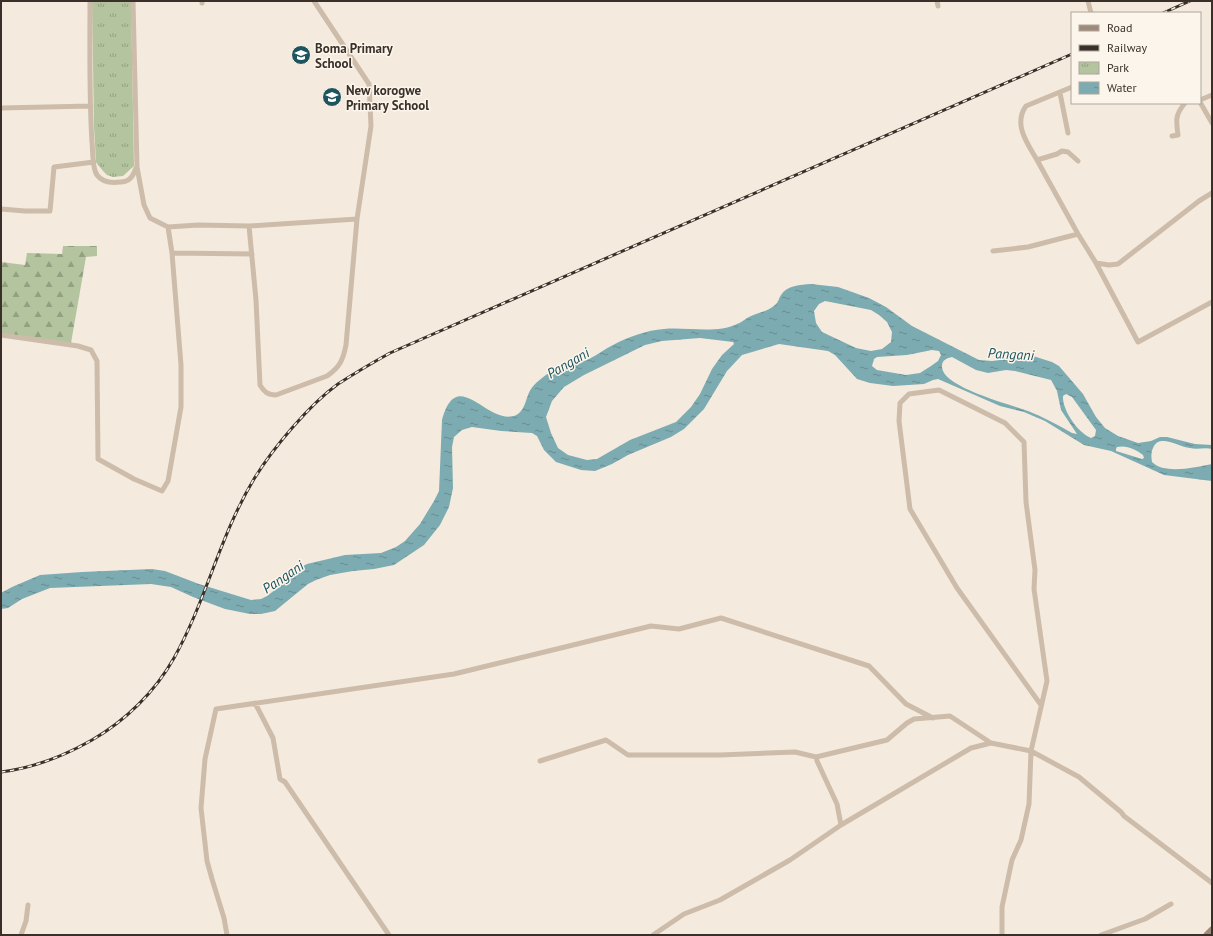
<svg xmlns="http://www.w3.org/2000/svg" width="1213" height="936" font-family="'PT Sans',sans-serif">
<defs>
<pattern id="forest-firs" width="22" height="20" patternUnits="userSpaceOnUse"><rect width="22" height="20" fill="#b4c49e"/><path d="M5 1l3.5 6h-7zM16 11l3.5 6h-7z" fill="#93a081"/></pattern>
<pattern id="park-tufts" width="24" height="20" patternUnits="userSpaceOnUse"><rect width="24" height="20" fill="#b4c49e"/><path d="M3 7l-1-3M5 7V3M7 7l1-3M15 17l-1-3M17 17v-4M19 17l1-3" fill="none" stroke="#93a081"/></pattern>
<pattern id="water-ripples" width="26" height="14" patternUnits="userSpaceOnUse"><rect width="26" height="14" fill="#7cacb2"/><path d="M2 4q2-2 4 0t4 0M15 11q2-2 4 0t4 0" fill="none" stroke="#678c91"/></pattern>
</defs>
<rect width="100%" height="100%" fill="#f4ebde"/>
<!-- forest -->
<path fill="url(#forest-firs)" d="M63,246H97V256L86,257L71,343L1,333V262L25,265L27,253L62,254Z"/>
<!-- park -->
<path fill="url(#park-tufts)" d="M92,1H131L134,166L123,176L113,177L107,175L103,171L96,162L94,126Z"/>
<!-- water -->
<path fill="url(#water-ripples)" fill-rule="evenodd" d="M811,284L838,287L869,298L886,307L912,326L979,360L992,361L1033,356L1052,362L1059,366L1083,394L1096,417L1105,428L1118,436L1138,443L1151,441L1160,437H1167L1195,444L1212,445V449C1205,447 1197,450 1190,448C1179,447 1161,434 1154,446C1151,451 1151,456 1152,462C1165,475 1196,467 1212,464V481L1164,475L1111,451L1084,445L1045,421L1024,412L1000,406L938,379L933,380L924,384L893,386L870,383L857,379L835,355L828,351L779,344L742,355L727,371L704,409L684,429L671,437L628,455L612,464L595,471L581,470L556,462L544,450L537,436L532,433L501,431L472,427L462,430L454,437L452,447L453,488L449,507L440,525L424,545L394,565L374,569L353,571L330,575L316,580L308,584L275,611L261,614H250L225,609L193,597L171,587L151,584L50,588L22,599L8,608L1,609V593L12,587L40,575L82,572L152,569L165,571L199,584L251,600L261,599L267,596L284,583L296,570L307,564L345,555L381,553L396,547L405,541L420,524L434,501L439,491L442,420C457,365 486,424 514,416C526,412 525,398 531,389C535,383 543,377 549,373C561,366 576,365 589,359C597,355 605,349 613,345C628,337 647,330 664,329C687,327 717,334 737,324C740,323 744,320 747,318C756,313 767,312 775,305C778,303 779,298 781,295C787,285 800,285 811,284ZM825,301L871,310L879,315L887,322L892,332L891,342L882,349L871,351L856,348L822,332L816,323L814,311L819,304ZM700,338L733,342L734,344L722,355L712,369L700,394L691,407L676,422L630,440L597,459L587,460L568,455L558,448L551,433L546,417L552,401L564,387L584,375L645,345L662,341ZM932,350L939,351L941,355L938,361L931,366L920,373L906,375L877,370L872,366L874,359L877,357L907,355ZM952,357L976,370L988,373L1006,370L1015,371L1051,380L1057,391L1061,410L1077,434L1072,433C1058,425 1043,417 1028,411C1012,405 940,387 942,366C942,360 947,358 952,357ZM1066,394L1072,397L1096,430L1095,436L1091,438C1078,433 1062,410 1063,396ZM1117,447C1127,445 1135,449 1143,455L1144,458L1142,459L1116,451V449Z"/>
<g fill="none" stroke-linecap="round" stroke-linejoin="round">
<!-- street -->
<path stroke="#cdbcaa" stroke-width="5" d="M90,1C90,48 89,95 92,142C93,151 92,168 97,175C102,182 112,183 120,182C130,182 133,176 136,168
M133,1L137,167L144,205L150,218L168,227L198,225L249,226L357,219
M937,1L938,6
M1088,1L1091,13
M202,3V1
M1072,87L1026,106C1013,124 1027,143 1037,160L1057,154L1062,151L1068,152L1078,161
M1060,93L1068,133
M1200,100L1212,95
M1200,102L1212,123
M1,108L91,106
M1172,136L1178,135C1176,120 1175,115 1185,103
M1037,160L1078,234L1096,263L1109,265L1118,264L1199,201L1212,193
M1,209L25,211H50L54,167L94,162
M249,226L256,300L260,385C264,392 268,395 276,395L327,376C340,367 343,360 346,345L357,219L371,126L369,84L314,1
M993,251L1028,247L1078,234
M172,253L252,254
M1096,263L1138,342L1212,302
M1,335L78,346L91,350L97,361L98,459L134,479L162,491L168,481L181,407V365L172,253L168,227
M255,703L273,738L280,779L285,782L389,935
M816,757L817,761L837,804L841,825
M540,761L606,740L628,755H720L795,752L816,757L887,740L907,723L914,719L950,716L991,743
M21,935L26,921L28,905
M227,935L224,918L212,879L207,861L201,808L205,759L216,709L454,674L651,626L679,629L721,618L869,666L906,704L933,718
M653,935L684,914L720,900L790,860L841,825L971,748L991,743L1031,751L1079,777L1121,812L1124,816L1212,883
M1002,935V907L1012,860L1021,840L1029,804L1031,751L1047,681L1034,589L1035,570L1026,502L1024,442L1005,423L939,390L909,394L900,403L899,421L910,509L957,588L1041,705
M1101,935L1145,919L1171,904"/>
<!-- secondary -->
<path stroke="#a08b7b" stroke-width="7" d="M1207,935L1212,930"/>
<defs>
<path id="rail" d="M1163,13L1190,1
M1,772C33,768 64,756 92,740C125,721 155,692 174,658C206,601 220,535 254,479C273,448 309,405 338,384C355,373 372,363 390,353L1072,54"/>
</defs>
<!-- rail casing -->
<use href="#rail" stroke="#3a3029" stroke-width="3"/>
<!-- rail -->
<use href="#rail" stroke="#fbf5eb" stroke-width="1.5" stroke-dasharray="4.5" stroke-linecap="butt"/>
</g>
<!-- icons -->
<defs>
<symbol id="school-disc" viewBox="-11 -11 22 22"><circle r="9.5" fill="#1d545d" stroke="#fbf5eb"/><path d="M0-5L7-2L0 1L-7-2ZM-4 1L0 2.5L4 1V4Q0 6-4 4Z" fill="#fff"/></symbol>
</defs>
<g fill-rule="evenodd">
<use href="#school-disc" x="290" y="44" width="22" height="22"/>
<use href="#school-disc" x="321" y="86" width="22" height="22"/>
</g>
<g text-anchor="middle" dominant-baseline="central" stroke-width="3" stroke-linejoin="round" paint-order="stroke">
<!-- poi labels -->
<g font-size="13" font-weight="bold" fill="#3a3029" stroke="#fbf5eb" text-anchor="start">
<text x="315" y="48">Boma Primary<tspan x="315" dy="15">School</tspan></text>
<text x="346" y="90">New korogwe<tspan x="346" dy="15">Primary School</tspan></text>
</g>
<!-- water labels -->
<g font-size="14" font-style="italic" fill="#1d545d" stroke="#fbf5eb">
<text transform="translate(1011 354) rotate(3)">Pangani</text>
<text transform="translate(568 363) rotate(-30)">Pangani</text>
<text transform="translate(283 577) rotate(-34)">Pangani</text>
</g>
</g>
<!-- border -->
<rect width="1213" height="936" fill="none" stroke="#3a3029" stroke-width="4"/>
<!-- legend -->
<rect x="1071" y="12" width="130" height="92" fill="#fbf5eb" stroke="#aea69d"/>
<rect x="1079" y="25" width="20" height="6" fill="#a08b7b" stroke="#aea69d"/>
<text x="1107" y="32" font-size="12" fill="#3a3029">Road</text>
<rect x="1079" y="45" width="20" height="6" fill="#3a3029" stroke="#aea69d"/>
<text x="1107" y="52" font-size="12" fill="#3a3029">Railway</text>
<rect x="1079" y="62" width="20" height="12" fill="url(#park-tufts)" stroke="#aea69d"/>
<text x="1107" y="72" font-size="12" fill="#3a3029">Park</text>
<rect x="1079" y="82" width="20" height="12" fill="url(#water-ripples)" stroke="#aea69d"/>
<text x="1107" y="92" font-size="12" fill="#3a3029">Water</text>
</svg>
